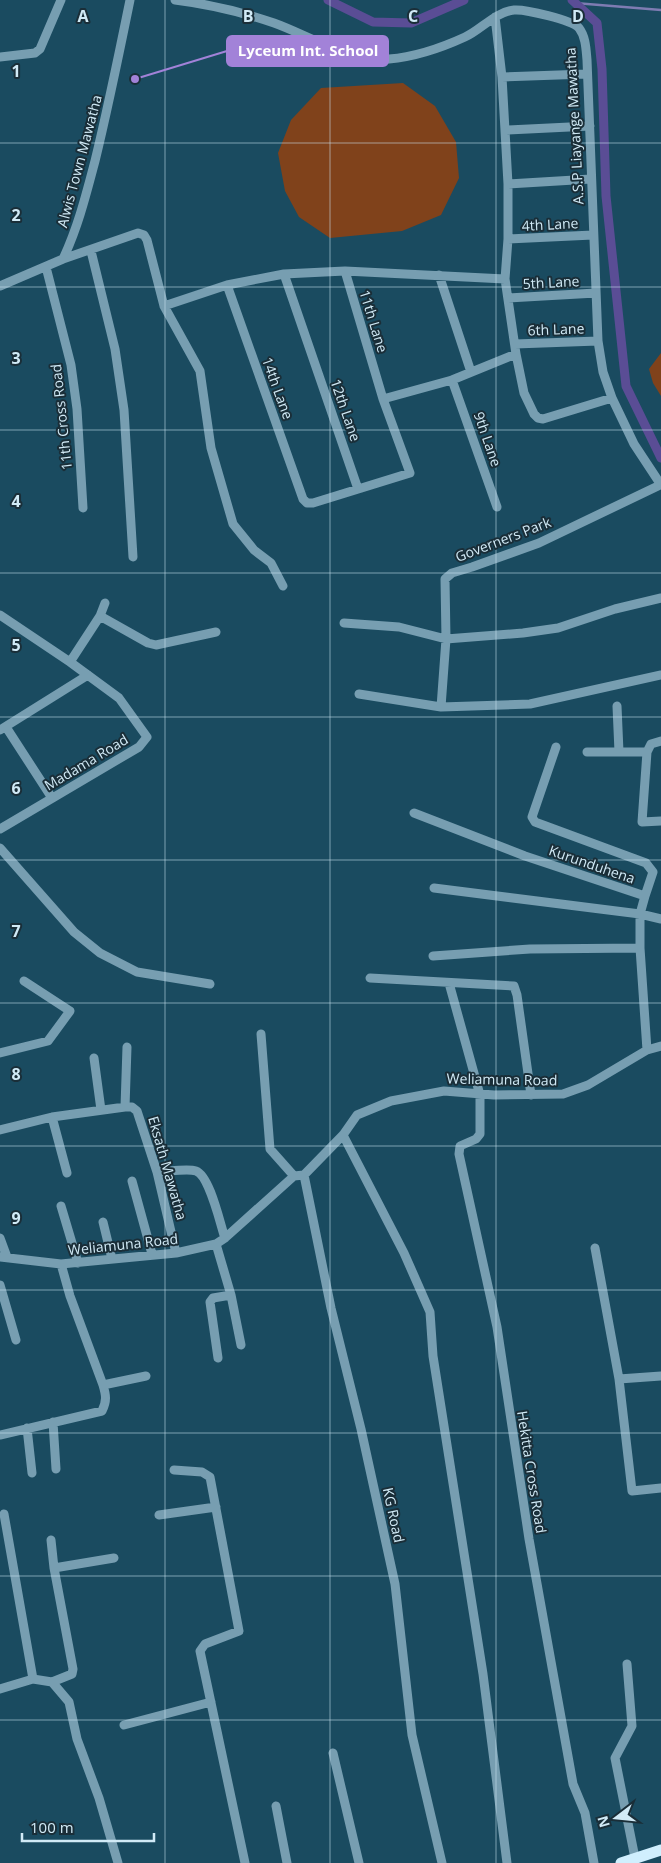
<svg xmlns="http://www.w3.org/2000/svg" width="661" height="1863" font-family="'Open Sans',sans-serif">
<rect width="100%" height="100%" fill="#1a4b60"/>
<!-- green -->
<path fill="#80421b" d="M403,83L435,106L456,142L459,178L441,215L402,231L330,238L299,217L285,191L278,153L291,120L321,88Z
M661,353V396L653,383L649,369Z"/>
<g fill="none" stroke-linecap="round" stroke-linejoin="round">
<!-- stream -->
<path stroke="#7e7cb2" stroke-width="2.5" d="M575,3L661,10"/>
<!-- canal -->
<path stroke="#5a4d95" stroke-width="9" d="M328,0L373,22L411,23L464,0
M572,0L597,23L602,69L606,196L626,386L661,458"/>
<!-- minor -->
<path stroke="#779eb1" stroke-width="9" d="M175,0C208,4 242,12 274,23C308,35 352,63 389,59C414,57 441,48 465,37C481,30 495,12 514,10C525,9 572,20 579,28C586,37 586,50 587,60L598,341L603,372L612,398L634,444L661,485
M495,17L502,77L508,184V239L505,279L516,354L524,393L534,414L538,418L543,419L612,398
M0,57L35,53L40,49L61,0
M502,77L587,74
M506,130L590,126
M508,184L591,179
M508,239L593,235
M91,251L115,349L124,410L133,557
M63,259L138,233L144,235L147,240L164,306
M46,267L71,365L77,409L83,508
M345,271L383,399L410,473L313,503H307L303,499L227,285L284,274L345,271L505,279
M284,274L358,489
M439,275L471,372
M227,285L164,306L200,371L211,448L233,524L254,550L271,563L283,586
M0,286L63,259C78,227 86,195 95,161C108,108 119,54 130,0
M508,298L596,293
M515,344L598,341
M452,380L497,507
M383,399L452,380L516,354
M0,615L70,662L119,698L147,737L139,747L0,829
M100,616L148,643L156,645L216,632
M344,623L399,627L446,639L523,633L558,628L615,609L661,598
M70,662L100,616L105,603
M359,694L441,707L530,704L661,675
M617,706L619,752H647
M441,707L446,639L445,579L452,573L472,567L539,543L660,485
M6,727L52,798
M0,730L88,675
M661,741L651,744L647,752L642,822L661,821
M556,747L532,817L535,822L646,863L653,872L645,896
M587,752H619
M414,813L525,856L645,896L640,914V948L647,1050
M0,848L74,932L100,953L137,972L210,984
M434,888L640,914L661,919
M433,956L530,949L640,948
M370,978L514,986L517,995L531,1095
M449,983L480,1095V1134L476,1139L460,1146L459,1154L497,1327L529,1539L573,1784L585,1813L594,1863
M261,1034L270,1149L294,1176
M0,1053L48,1041L70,1011L24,981
M94,1058L101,1110
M125,1107L127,1047
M52,1117L67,1173
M0,1130L52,1117L125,1107H132L137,1111L157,1172L176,1253
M343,1135L404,1253L430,1312L433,1356L483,1674L507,1863
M157,1172C167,1172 187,1168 196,1171C210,1176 220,1224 225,1238
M304,1175L331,1308L361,1429L395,1584L412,1735L442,1863
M132,1181L152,1254
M61,1206L78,1263
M103,1222L112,1259
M0,1238L7,1257
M216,1244L231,1295L241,1345
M595,1248L619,1379L661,1376
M0,1257L61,1264L176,1253L216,1244L225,1238L294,1176L304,1175L343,1135L357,1115L391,1101L444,1091L494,1095L563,1094L588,1085L647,1050L661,1046
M0,1285L16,1340
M218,1358L210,1302L213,1298L231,1295
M619,1379L632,1491L661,1488
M103,1385L146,1376
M53,1422L56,1469
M27,1428L32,1473
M0,1435L102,1411C107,1401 106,1395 103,1385L70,1296L61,1264
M174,1470L202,1472L210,1477L239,1631L205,1644L200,1651L245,1863
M4,1514L33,1679
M159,1515L216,1507
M51,1540L54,1568L73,1669L72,1674L52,1682
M54,1568L114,1558
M627,1664L632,1726L615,1758L635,1858
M0,1689L33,1679L52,1682L69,1702L77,1739L99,1798L118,1863
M124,1725L211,1702
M333,1753L359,1863
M276,1806L287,1863"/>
<!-- major -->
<path stroke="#d0effe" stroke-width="11" d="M621,1863L661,1850"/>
</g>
<!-- grid -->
<path fill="none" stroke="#d1eaf6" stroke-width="1" stroke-opacity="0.55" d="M165,0V1863M330,0V1863M496,0V1863M0,143H661M0,287H661M0,430H661M0,573H661M0,717H661M0,860H661M0,1003H661M0,1146H661M0,1290H661M0,1433H661M0,1576H661M0,1720H661"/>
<g text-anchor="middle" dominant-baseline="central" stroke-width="4" stroke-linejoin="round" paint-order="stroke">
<!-- street labels -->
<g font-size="14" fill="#d1eaf6" stroke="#1a2e38">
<text transform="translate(574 126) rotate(-93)">A.S.P Liayange Mawatha</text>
<text transform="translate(79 161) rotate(-75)">Alwis Town Mawatha</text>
<text transform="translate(550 224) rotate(-3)">4th Lane</text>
<text transform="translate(551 282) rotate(-3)">5th Lane</text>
<text transform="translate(374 321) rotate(73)">11th Lane</text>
<text transform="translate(556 329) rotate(-2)">6th Lane</text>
<text transform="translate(278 388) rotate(70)">14th Lane</text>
<text transform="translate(346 410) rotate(71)">12th Lane</text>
<text transform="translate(61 417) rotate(-96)">11th Cross Road</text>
<text transform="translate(488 439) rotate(71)">9th Lane</text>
<text transform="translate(503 539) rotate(-21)">Governers Park</text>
<text transform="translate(86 762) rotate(-31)">Madama Road</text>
<text transform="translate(592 864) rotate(19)">Kurunduhena</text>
<text transform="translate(502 1079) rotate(1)">Weliamuna Road</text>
<text transform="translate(168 1168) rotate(74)">Eksath Mawatha</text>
<text transform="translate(123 1244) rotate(-6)">Weliamuna Road</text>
<text transform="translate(532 1472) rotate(81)">Hekitta Cross Road</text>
<text transform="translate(394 1515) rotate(78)">KG Road</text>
</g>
</g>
<g font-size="16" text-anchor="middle" font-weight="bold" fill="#d1eaf6" stroke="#1a2e38" stroke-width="4" stroke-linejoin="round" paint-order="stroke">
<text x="83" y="22">A</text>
<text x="248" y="22">B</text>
<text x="413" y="22">C</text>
<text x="578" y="22">D</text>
<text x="16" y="77">1</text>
<text x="16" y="221">2</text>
<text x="16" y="364">3</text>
<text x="16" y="507">4</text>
<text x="16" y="651">5</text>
<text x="16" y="794">6</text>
<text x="16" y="937">7</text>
<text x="16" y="1080">8</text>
<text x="16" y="1224">9</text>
</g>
<!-- callouts -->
<path fill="none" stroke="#a282d8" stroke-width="2" d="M135 79L227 51"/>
<circle fill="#a282d8" stroke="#1a2e38" stroke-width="2" cx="135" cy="79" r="5"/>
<rect fill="#a282d8" stroke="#a282d8" stroke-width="2" x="227" y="36" width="161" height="30" rx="5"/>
<g font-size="15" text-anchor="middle" font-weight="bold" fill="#fff">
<text x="308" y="56">Lyceum Int. School</text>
</g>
<!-- north arrow -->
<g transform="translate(616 1818) rotate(254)" stroke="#1a2e38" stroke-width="4" paint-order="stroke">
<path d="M0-4L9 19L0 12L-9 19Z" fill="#d1eaf6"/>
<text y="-8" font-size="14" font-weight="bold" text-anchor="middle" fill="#d1eaf6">N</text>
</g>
<!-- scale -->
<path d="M22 1833v8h132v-8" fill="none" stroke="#d1eaf6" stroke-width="2.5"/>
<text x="30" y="1833" font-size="15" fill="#d1eaf6" stroke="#1a2e38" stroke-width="4" paint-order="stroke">100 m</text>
</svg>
